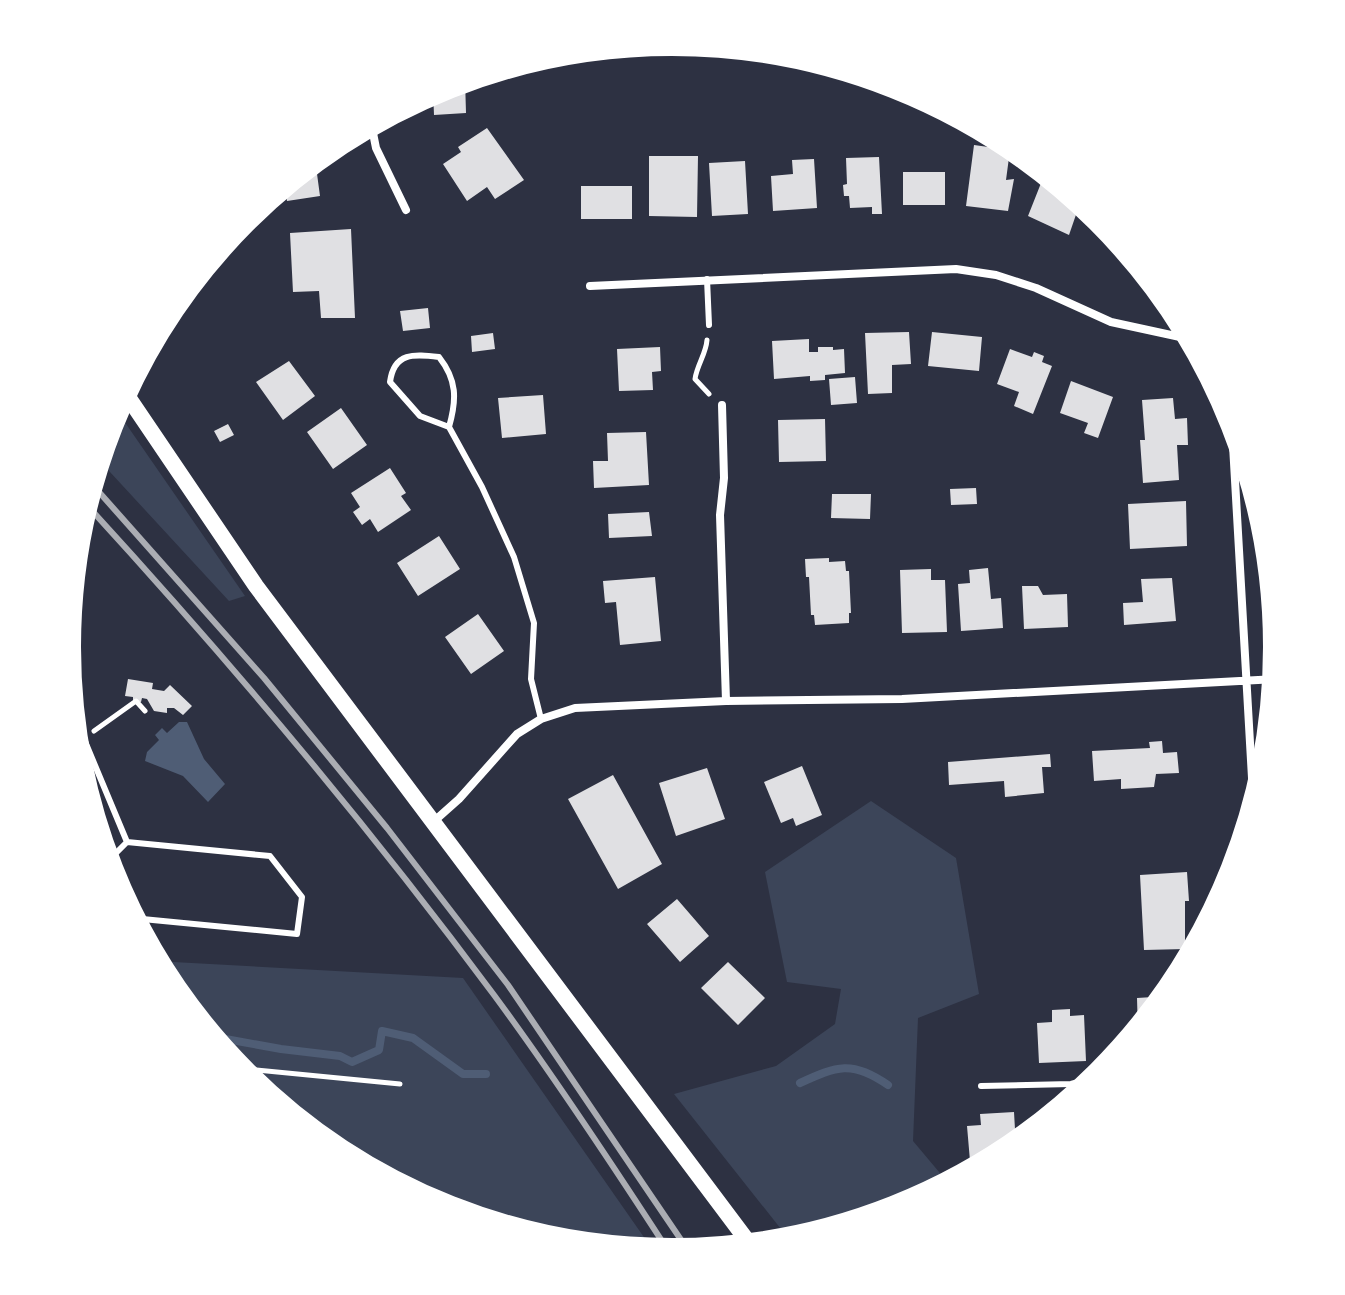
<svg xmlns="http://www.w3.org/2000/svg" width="1345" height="1295" font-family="Barlow,sans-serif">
<rect width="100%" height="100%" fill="#2d3142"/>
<!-- green -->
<path fill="#3c4559" d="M115,408L245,596L229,601L98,459Z
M871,801L956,858L979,994L918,1018L913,1141L950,1185L905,1209L792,1243L674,1094L776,1066L835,1024L841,989L787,982L765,872Z
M155,961L463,978L655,1253L554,1243L440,1209L335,1152L243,1077L167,985Z"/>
<!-- water -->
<path fill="#4f5d75" d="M179,722H187L204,759L225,784L208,802L183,776L145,761L147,752L159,740L155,735L162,728L167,733Z"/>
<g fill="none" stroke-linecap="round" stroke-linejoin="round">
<!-- stream -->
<path stroke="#4f5d75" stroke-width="8" d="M209,1036L281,1049L340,1056L352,1062L379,1050L382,1031L413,1038L463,1074H486
M800,1083C837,1066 852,1060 888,1085"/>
</g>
<!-- building -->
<path fill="#e0e0e3" d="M465,79L466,113L434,115L433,90Z
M487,128L524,180L495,199L487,187L467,201L443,164L461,152L458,147Z
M974,145L1010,150L1006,180L1014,179L1008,211L966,206Z
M649,156H698L697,217L649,216Z
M879,157L882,214H872V207L850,208L849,196H844L843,185L847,184L846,158Z
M315,159L320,196L287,201L285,184Z
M814,159L817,208L773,211L771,176L793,174L792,160Z
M745,161L748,214L712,216L709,163Z
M903,172H945V205H903Z
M1045,173L1058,182L1054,193L1080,203L1069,235L1028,216Z
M581,186H632V219H581Z
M351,229L355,318H321L319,291L293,292L290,233Z
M428,308L430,328L403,331L400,311Z
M909,332L911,364L892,365V393L868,394L865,333Z
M932,332L982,337L979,371L928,366Z
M493,333L495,349L472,352L471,336Z
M809,339V352H818V347H833V350L844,349L845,373L825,375V380L810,381V376L774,379L772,341Z
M660,347L661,371L652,372L653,390L619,391L617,349Z
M1010,349L1032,357L1034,352L1044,356L1042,362L1052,366L1033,414L1014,406L1019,392L997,384Z
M289,361L315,396L283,420L256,382Z
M855,377L857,403L831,405L829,379Z
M1071,381L1113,397L1098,438L1084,433L1088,423L1060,413Z
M543,395L546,434L502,438L498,398Z
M1173,398L1175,419L1187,418L1188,445H1177L1179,480L1143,483L1140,440H1145L1142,400Z
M341,408L367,445L333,469L307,432Z
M825,419L826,461L779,462L778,420Z
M228,424L234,435L220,442L214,431Z
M646,432L649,485L594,488L593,461H608L607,433Z
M390,468L406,493L401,496L411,510L378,532L370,519L362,525L353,512L360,507L351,493Z
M976,488L977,504L951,505L950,489Z
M832,494H871L870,519L831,518Z
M1186,501L1187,546L1130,549L1128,504Z
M649,512L652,536L609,538L608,514Z
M439,536L460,569L418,596L397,563Z
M829,558V562L845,561L846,571H849L851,613H849V623L815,625L814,615H811L809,577H806L805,559Z
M988,568L991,599L1001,598L1003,628L961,631L958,584L970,583L969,570Z
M931,569V580H945L947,632L902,633L900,570Z
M655,577L661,641L620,645L616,602L605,603L603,581Z
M1172,578L1176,621L1124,625L1123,603L1143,602L1141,579Z
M1022,586H1038L1043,595L1067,594L1068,627L1024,629Z
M478,614L504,651L471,674L445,637Z
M128,679L153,683L152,689L164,691L170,685L192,706L183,715L174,708H167V713L154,711L147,699L142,698L141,702L133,701V697L125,696Z
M1162,741L1163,753L1177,752L1179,773L1156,774L1154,787L1121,789V779L1094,781L1092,751L1150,748L1149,742Z
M1050,754L1051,767H1042L1044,793L1005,797L1004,781L949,785L948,762Z
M802,766L822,815L796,826L793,818L781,823L764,782Z
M707,768L725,819L676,836L659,783Z
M613,775L662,864L618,889L568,799Z
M1187,872L1189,901H1185V949L1144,950L1140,875Z
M677,899L709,936L680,962L647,924Z
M728,962L765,998L738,1025L701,988Z
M1169,996L1138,1033L1137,998Z
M1070,1009V1016L1084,1015L1086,1061L1039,1063L1037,1023L1052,1022V1010Z
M1014,1112L1016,1147L983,1167V1161H970L967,1126L981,1125L980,1114Z"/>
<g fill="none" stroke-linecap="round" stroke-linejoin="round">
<!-- path -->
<path stroke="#fff" stroke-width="5" d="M707,340C706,354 697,365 695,379L709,394
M94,731L136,701L145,711
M235,1068L400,1084"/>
<!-- service -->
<path stroke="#fff" stroke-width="6" d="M707,279L709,325
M449,427L420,416L390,382C394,352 414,354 439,357C457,380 457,399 449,427L482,487L514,557L534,623L531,679L541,719
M72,715L84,739L127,842
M127,842L270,856L302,897L297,934L132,918
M106,863L127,842
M981,1086L1071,1084L1104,1075"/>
<!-- minor -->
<path stroke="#fff" stroke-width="8" d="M371,123L376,148L406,210
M590,286L956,269L996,275L1036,288L1111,322L1194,340
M722,405L724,478L720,515L726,701
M1231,410L1254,813
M432,823L459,799L517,734L541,719L575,708L726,701L902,699L1277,679"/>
<!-- secondary -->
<path stroke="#fff" stroke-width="16" d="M124,391L256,586L752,1247"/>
<!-- rail -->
<path stroke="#abadb3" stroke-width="6" d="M91,483L264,678L387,828L508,985L690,1253
M85,503C229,660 367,824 494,995C556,1079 614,1167 671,1255"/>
</g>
<!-- crop -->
<path d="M0 0H1345V1295H0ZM79 647a593 593 0 1 1 1186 0a593 593 0 1 1-1186 0Z" fill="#fff" fill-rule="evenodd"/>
<path fill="none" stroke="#fff" stroke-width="4" d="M79 647a593 593 0 1 1 1186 0a593 593 0 1 1-1186 0Z"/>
</svg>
